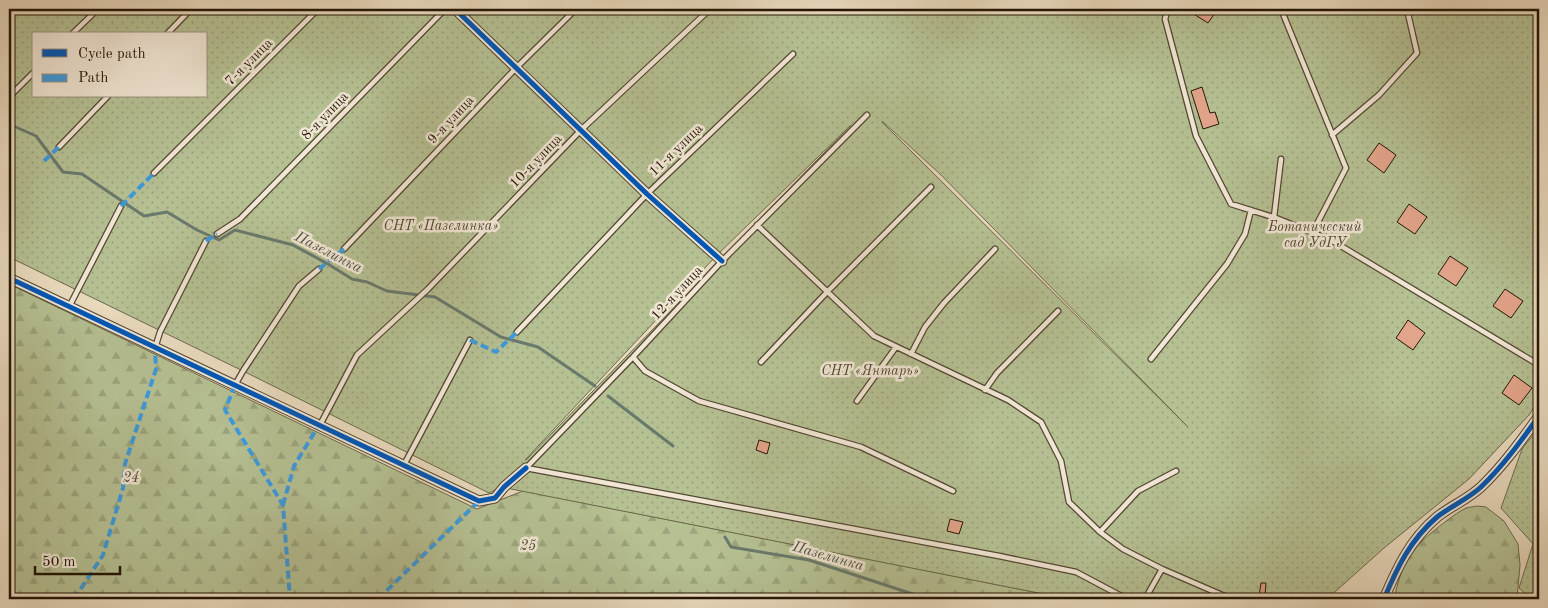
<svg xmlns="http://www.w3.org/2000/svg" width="1548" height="608" font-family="'Old Standard TT',serif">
<defs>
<pattern id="forest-firs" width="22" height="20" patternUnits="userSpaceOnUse" patternTransform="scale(1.25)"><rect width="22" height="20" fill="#b5c093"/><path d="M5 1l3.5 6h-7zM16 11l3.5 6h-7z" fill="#9ba47d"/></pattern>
<pattern id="garden-dots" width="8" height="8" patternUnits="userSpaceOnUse" patternTransform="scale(1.25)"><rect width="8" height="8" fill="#b5c093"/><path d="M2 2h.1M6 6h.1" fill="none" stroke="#9ba47d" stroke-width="1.8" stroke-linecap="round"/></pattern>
</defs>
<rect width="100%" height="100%" fill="#e9dabe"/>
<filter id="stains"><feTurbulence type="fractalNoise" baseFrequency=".004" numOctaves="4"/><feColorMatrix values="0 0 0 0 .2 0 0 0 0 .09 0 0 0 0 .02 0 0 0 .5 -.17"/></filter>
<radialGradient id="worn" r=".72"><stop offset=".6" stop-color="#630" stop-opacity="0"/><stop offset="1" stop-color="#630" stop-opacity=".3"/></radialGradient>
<!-- forest -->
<path fill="url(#forest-firs)" stroke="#6c6b4c" d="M9,284L477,509L523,491L1069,599H9Z
M1477,506L1486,507L1504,521L1518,544L1520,565L1517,599H1394C1397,585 1402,568 1409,555C1416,544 1453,514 1466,508C1469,507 1473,507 1477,506Z"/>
<!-- garden -->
<path fill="url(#garden-dots)" stroke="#6c6b4c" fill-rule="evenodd" d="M9,9H1539V397L1530,414L1469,479L1384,548L1327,599H1069L501,487L489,493L243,371L9,257ZM34,34H206V96H34ZM882,121L940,174L1188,427L882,122ZM851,125L526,460H525L716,256Z
M1539,428V599H1531L1519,588L1533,544L1501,508L1522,449Z"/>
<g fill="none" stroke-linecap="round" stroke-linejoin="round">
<!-- stream -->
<path stroke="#69796c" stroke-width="3" d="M9,124L36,136L63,172L82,174L144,216L167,212L197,230L219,240L235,230L293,245L328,264L352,279L367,282L387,291L435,297L501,337L538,347L595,386
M608,396L673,446
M725,537L731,547L809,560L928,599"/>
</g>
<!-- building -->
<path fill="#e2a48a" stroke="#231605" d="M1186,9H1218L1208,23Z
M1202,87L1210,113L1215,112L1219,124L1203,129L1191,91Z
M1379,143L1396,155L1384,173L1367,160Z
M1409,204L1427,217L1415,234L1397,222Z
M1450,256L1468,268L1456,286L1438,274Z
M1505,289L1523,301L1511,318L1493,306Z
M1408,320L1425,333L1413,350L1396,338Z
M1514,375L1532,388L1519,405L1502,393Z
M759,440L770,443L767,454L756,450Z
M950,519L963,522L959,534L947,531Z
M1261,583H1266L1265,596H1259Z"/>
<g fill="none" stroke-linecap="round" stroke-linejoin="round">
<defs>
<path id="lane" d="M1168,9L1165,19L1196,136L1231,204L1276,218L1331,240L1539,365
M1281,9L1346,168L1318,222L1310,231
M72,34L98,9
M167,34L191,9
M9,97L34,72
M1332,135L1379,95L1417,53L1407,9
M59,147L108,96
M154,173L318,9
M1274,217L1281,159
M757,225L874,336L1008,400L1041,422L1061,461L1069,502L1100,532L1123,549L1162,569
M217,234L240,219L445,9
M344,249L516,68L576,9
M69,307L121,206
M517,332L647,194L793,54
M155,348L160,332L206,241
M911,354L925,327L944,303L995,249
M633,357L645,371L699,401L861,447L953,491
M1151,359L1227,264L1245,234L1251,210
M761,362L828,291L931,187
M235,385L243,371L299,286L319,269
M985,390L997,373L1058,311
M857,401L896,347
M320,425L357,355L428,289L581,130L708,11
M404,465L470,340
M526,468L999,556L1076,572L1127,599
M526,468L633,357L722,261L867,115
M1100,532L1138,491L1176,471
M1145,599L1162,569L1222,595L1235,599"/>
<path id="street" d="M455,9L647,194L722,261
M9,278L479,501L495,498L504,487L526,468
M1384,599C1397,568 1410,540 1437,517C1451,506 1468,499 1481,487C1503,466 1521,441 1539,416"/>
</defs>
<!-- lane casing -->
<use href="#lane" stroke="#544733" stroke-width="7"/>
<!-- street casing -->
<use href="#street" stroke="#544733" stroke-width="11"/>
<!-- lane -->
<use href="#lane" stroke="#f1e7d5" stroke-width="4.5"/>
<!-- street -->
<use href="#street" stroke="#f1e7d5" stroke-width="9"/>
<!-- quiet -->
<path stroke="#3c9add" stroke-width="4" stroke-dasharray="8 4" stroke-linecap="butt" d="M44,161L59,147
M121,206L154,173
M206,241L217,234
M319,269L344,249
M470,340L496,352L517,332
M235,385L225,410L283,505L290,599
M283,505L294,466L319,425
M74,599L103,555L123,488L125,464L156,369L155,348
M378,599L479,501"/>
<defs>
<path id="cycleway" d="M455,9L647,194L722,261
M9,278L479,501L495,498L504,487L526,468
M1384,599C1397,568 1410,540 1437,517C1451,506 1468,499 1481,487C1503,466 1521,441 1539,416"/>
</defs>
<!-- cycleway casing -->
<use href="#cycleway" stroke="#f1e7d5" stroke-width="8"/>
<!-- cycleway -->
<use href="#cycleway" stroke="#0057b8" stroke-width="5"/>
</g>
<g text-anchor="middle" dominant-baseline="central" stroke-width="5" stroke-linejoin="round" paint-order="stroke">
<!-- street labels -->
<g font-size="14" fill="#231605" stroke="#f1e7d5">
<text transform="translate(249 62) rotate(-45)">7-я улица</text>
<text transform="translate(325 116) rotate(-46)">8-я улица</text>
<text transform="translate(451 120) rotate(-47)">9-я улица</text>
<text transform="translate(676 150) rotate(-44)">11-я улица</text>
<text transform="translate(536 161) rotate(-46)">10-я улица</text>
<text transform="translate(677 293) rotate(-47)">12-я улица</text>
</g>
<!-- park labels -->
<g font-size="14" font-style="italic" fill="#4f4930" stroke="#f1e7d5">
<text x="441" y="226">СНТ «Пазелинка»</text>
<text x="1315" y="227">Ботанический<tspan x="1315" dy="16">сад УдГУ</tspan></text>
<text x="870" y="371">СНТ «Янтарь»</text>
<text x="131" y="478">24</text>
<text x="528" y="546">25</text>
</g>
<!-- water labels -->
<g font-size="15" font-style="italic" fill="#4c5041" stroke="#f1e7d5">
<text transform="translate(328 253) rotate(27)">Пазелинка</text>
<text transform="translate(828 557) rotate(16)">Пазелинка</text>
</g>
</g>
<!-- margin -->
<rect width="1548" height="608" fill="none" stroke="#e9dabe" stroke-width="30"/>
<rect x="10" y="10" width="1528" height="588" fill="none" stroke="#231605" stroke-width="2.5"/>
<rect x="15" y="15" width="1518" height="578" fill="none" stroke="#231605"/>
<!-- legend -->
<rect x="32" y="32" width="175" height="65" fill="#f1e7d5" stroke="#9f9382"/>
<rect x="42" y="49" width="25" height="8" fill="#0057b8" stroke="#9f9382"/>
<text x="78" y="58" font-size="15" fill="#231605">Cycle path</text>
<rect x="42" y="74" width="25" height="8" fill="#3c9add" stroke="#9f9382"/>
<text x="78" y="82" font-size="15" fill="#231605">Path</text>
<!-- scale -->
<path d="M35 566v8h85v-8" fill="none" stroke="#231605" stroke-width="2.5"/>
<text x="42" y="566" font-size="15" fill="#231605" stroke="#f1e7d5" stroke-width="4" paint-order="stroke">50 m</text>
<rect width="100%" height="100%" filter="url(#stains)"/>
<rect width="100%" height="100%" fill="url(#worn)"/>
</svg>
